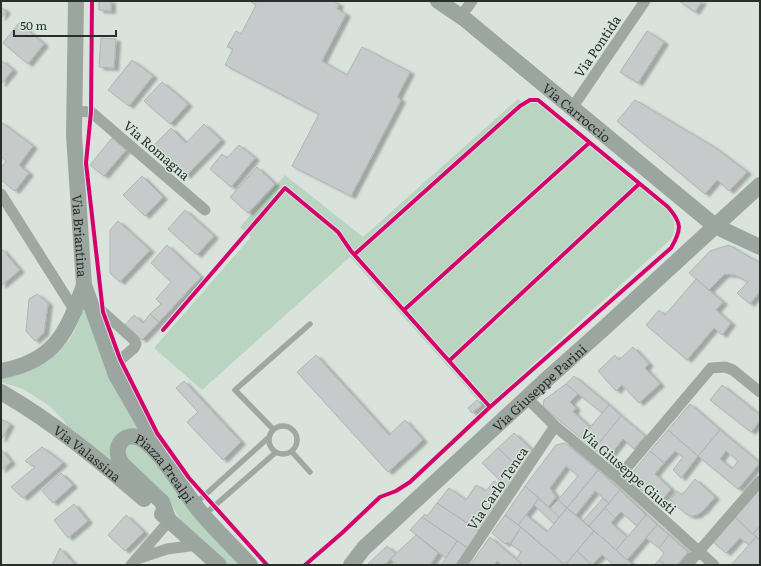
<svg xmlns="http://www.w3.org/2000/svg" width="761" height="566" font-family="Literata,serif">
<defs>
<filter id="shadow"><feDropShadow dx="4.5" dy="2.5" stdDeviation="1" flood-color="#0004"/></filter>
</defs>
<rect width="100%" height="100%" fill="#dae2dc"/>
<!-- green -->
<path fill="#b9d4c0" d="M518,99L526,106L531,103H537L667,210C675,219 677,228 671,239L485,408L350,257L202,390L154,348L251,237L240,227L285,175L363,237Z
M84,302L89,322L99,351L139,429L136,430L111,463L71,433L64,421L50,406L23,389L1,382V378C24,378 59,357 71,337C77,327 83,314 84,302Z
M136,441L244,565H226L185,528L171,504L125,461L122,449Z"/>
<!-- building -->
<path fill="#c7cacb" stroke="#b1b4b4" fill-rule="evenodd" filter="url(#shadow)" d="M99,1H111V11L99,10Z
M251,1H333L339,4L337,9L346,14L322,61L347,75L362,47L410,72L397,97L401,100L351,196L292,166L319,114L225,65L233,49L227,47L236,31L241,34L256,5L251,2Z
M679,1H702L695,12Z
M1,7L6,11L1,18Z
M19,23L44,44L28,64L3,43Z
M647,31L664,42L638,83L620,72Z
M101,38L116,39L114,68L99,67Z
M1,60L13,70L1,84Z
M132,60L153,76L129,106L108,90Z
M162,82L188,104L170,124L144,101Z
M635,100L714,147L747,172L729,191L717,180L705,194L617,121Z
M1,122L33,146L19,165L29,173L15,191L1,180V168L6,161L1,157Z
M204,124L221,140L186,176L154,145L171,128L186,143Z
M112,138L126,150L104,176L90,165Z
M239,145L255,158L231,187L210,169L222,154L227,158Z
M257,167L275,184L248,213L230,197Z
M142,176L163,197L145,216L123,195Z
M185,210L214,236L197,255L168,229Z
M118,221L150,250L120,282L110,273V230Z
M167,245L201,277L159,322L150,314L161,304L156,299L171,282L151,263Z
M729,245L760,263V291L750,304L737,293L748,282L735,275L725,274L709,290L689,273L710,251Z
M1,248L20,270L1,286Z
M696,279L723,302L716,310L731,323L722,335L714,328L687,360L646,325L659,310L665,315Z
M37,294L48,303L44,333L35,341L26,331L29,299Z
M150,314L159,322L142,340L125,325L134,315L143,323Z
M633,347L649,364L645,368L660,384L639,403L622,385L616,391L598,371L615,355L619,360Z
M316,355L389,435L405,420L423,440L388,472L297,372Z
M574,376L609,405L602,413L566,384Z
M184,381L241,442L223,460L187,422L198,412L176,388Z
M566,384L578,394L570,402L576,408L573,412L590,427L581,438L543,407L544,400Z
M722,385L760,415V421L751,432L710,400Z
M477,400L482,405L472,413L468,408Z
M690,404L720,430L698,456L668,430Z
M609,405L621,416L594,449L581,438Z
M621,416L645,436L634,449L623,439L607,459L594,449Z
M1,419L10,424L1,440Z
M668,430L698,456L681,478L673,470L683,457L675,451L664,463L650,451Z
M720,430L760,463L738,489L698,456ZM726,451L738,461L732,469L720,459Z
M514,433L533,451L521,470L498,448Z
M565,443L598,470L567,508L558,500L578,476L566,466L550,488L556,497L548,507L525,486L556,445Z
M42,447L63,463L23,498L11,487L35,467L25,461Z
M498,448L521,470L509,489L482,463Z
M1,449L11,462L1,470Z
M650,451L664,463L655,474L671,489L658,505L628,478Z
M598,470L620,490L609,503L595,491L576,515L567,508Z
M61,473L73,485L53,503L42,491Z
M695,479L715,497L704,510L697,515L691,516L686,514L670,500L677,491L682,495Z
M494,481L506,490L479,531L437,503L449,488L466,500L476,485L486,491Z
M525,486L539,498L518,525L505,515Z
M760,489V526L753,534L735,517Z
M620,490L646,515L637,526L621,512L615,518L605,508Z
M539,498L559,517L554,524L534,505Z
M603,498L609,503L589,526L583,521Z
M558,500L567,508L559,517L550,508Z
M437,503L479,531L468,548L422,517L425,514L427,516Z
M74,504L88,521L68,538L54,520Z
M567,508L594,531L565,565L518,525L526,515L547,532Z
M605,508L615,518L611,523L627,537L616,550L589,526Z
M126,515L144,532L125,551L108,535Z
M505,515L521,527L510,544L507,542L505,544L492,533Z
M646,515L657,525L627,560L616,550Z
M422,517L457,541L446,558L410,530Z
M735,517L756,537L749,545L740,538L726,553L713,542Z
M657,525L669,535L659,548L646,538Z
M760,526V540L753,534Z
M521,527L565,565H523L516,559L521,552L511,544Z
M594,531L616,550L633,565H614L602,555L592,565L577,551Z
M416,535L438,553L430,565H398L390,559Z
M669,535L688,552L677,565H665L659,560L664,553L659,548Z
M490,537L505,550L523,565H502L497,561L494,565H470Z
M756,537L760,540V565H731Z
M457,541L468,548L456,565H441Z
M387,546L396,554L384,565H367Z
M60,548L75,565H52Z
M577,551L592,565H565Z
M659,560L665,565H654Z"/>
<g fill="none" stroke-linecap="round" stroke-linejoin="round">
<!-- lane -->
<path stroke="#9ea7a0" stroke-width="5.5" d="M269 440a14 14 0 1 1 28 0a14 14 0 1 1-28 0Z
M273,429L235,390L310,324
M292,452L310,472
M196,503L268,438
M204,515L275,453"/>
<!-- street -->
<path stroke="#9ea7a0" stroke-width="11" d="M461,16L472,1
M572,108L645,1
M74,111L91,112L205,210
M1,194L75,311
M91,308L103,312L134,340L136,344L134,348L112,367
M527,398L555,426L618,478L714,565
M618,478L711,368L725,367L733,370L760,392
M137,559L167,549L197,545
M131,565L169,521
M462,565L555,426
M687,565L760,481"/>
<!-- secondary -->
<g stroke="#9ca6a0" stroke-width="16">
<path id="s1" d="M76,1L74,135L84,285L116,375L154,441L158,454"/>
<path id="s2" d="M438,1L466,20L715,226L760,247"/>
<path d="M1,371C55,361 67,333 84,285"/>
<path id="s3" d="M1,392C53,422 99,460 144,499"/>
<path d="M162,514L219,565"/>
<path id="s4" d="M169,521L162,502L122,464C110,448 125,428 143,440C163,454 182,489 198,509C214,529 233,546 250,565"/>
<path id="s5" d="M351,565L364,548L547,379L602,330L760,185"/>
</g>
<defs>
<path id="cycleway" d="M92,1L91,112L86,163L103,312L120,359L157,433L189,478L267,565
M404,310L589,143
M163,330L285,188L338,232L351,251L490,407L671,248C682,229 682,223 668,207L538,100H530L520,106L355,254
M450,360L639,184
M305,565L342,533L380,497L396,491L410,482L490,407"/>
</defs>
<!-- cycleway casing -->
<use href="#cycleway" stroke="#d6e6da" stroke-width="6"/>
<!-- cycleway -->
<use href="#cycleway" stroke="#d6006c" stroke-width="4"/>
</g>
<g text-anchor="middle" dominant-baseline="central" stroke-width="3" stroke-linejoin="round" paint-order="stroke">
<!-- street labels -->
<g font-size="13" fill="#282e2a" stroke="#d6e6da">
<text transform="translate(597 46) rotate(-56)">Via Pontida</text>
<text stroke="none"><textPath href="#s2" startOffset="178">Via Carroccio</textPath></text>
<text transform="translate(157 150) rotate(41)">Via Romagna</text>
<text stroke="none"><textPath href="#s1" startOffset="235">Via Briantina</textPath></text>
<text stroke="none"><textPath href="#s5" startOffset="259">Via Giuseppe Parini</textPath></text>
<text stroke="none"><textPath href="#s3" startOffset="106">Via Valassina</textPath></text>
<text stroke="none"><textPath href="#s4" startOffset="159">Piazza Prealpi</textPath></text>
<text transform="translate(629 471) rotate(41)">Via Giuseppe Giusti</text>
<text transform="translate(497 488) rotate(-56)">Via Carlo Tenca</text>
</g>
</g>
<!-- border -->
<rect width="761" height="566" fill="none" stroke="#282e2a" stroke-width="4"/>
<!-- scale -->
<path d="M14 30v6h102v-6" fill="none" stroke="#282e2a" stroke-width="2"/>
<text x="20" y="30" font-size="12" fill="#282e2a" stroke="#d6e6da" stroke-width="3" paint-order="stroke">50 m</text>
</svg>
